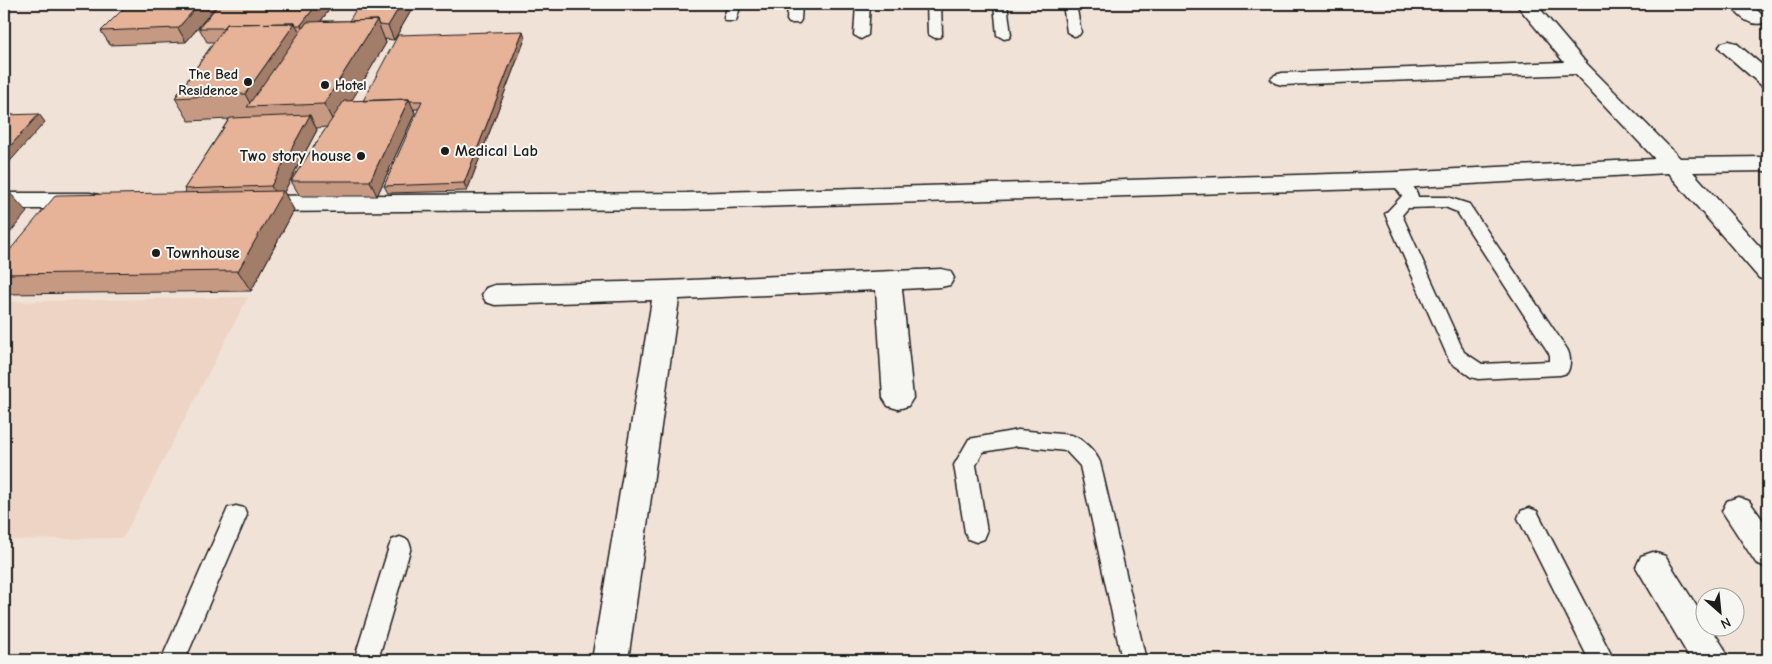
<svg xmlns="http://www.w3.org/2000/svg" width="1772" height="664" font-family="'Comic Neue',sans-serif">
<rect width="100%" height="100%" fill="#f1e2d7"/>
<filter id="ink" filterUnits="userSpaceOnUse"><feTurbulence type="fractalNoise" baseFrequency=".02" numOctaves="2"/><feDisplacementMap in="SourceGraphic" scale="10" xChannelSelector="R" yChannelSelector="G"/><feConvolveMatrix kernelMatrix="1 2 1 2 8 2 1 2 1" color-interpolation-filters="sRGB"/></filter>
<g filter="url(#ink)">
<!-- built -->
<path fill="#eed4c4" d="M248,297L123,538L4,540V306L8,302Z"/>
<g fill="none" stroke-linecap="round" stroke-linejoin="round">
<defs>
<path id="service" d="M728,4H741L736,21H726L724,18Z
M788,4H802L801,20L799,23H789L787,20Z
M856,4H870L868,35L861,39L854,35Z
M927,4H941L942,34L940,37L935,38L928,34Z
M994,4H1007L1011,35L1009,38L1004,39L997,35Z
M1063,4H1076L1081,32L1079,35L1074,36L1067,32Z
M1398,175C1407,177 1417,189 1418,197H1447L1469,204L1567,349C1571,356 1571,366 1567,373L1560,375L1478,379L1471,377L1450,362L1385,214L1402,196L1390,180L1392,176ZM1445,207L1457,212L1550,355V361L1482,364L1464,352L1402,215L1408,208Z
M1018,430L1071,435C1083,439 1095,451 1100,462L1146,660H1122L1080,466L1066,451L1018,446L983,452L976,465L987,532L984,539L976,542L968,539L965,532L954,465L969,439Z
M236,506L244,508L247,515L185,660H161L228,508Z
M1529,508L1537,511L1614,660H1589L1518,518L1521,511Z
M400,537L408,540L411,547L378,660H354L389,547L392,540Z"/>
<path id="minor" d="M1516,4H1536L1587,64L1680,158L1768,157V171L1693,172L1768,256V281L1759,278L1668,173L1398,188L687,209L253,212L244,210L241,204L244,198L253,196L687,193L1398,172L1655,159L1575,74L1282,85L1275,83L1271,79L1275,75L1282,73L1564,62Z
M1731,4H1751L1766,19L1763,23C1749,27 1737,15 1731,4Z
M1729,41L1736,43L1768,70V87L1761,85L1722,51L1719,47L1722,43Z
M4,193H90L99,195L102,201L99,207L90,209H4Z
M941,269L950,271L954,278L950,285L941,287L902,289L913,398L908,406L898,409L888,406L883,398L876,290L679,299L628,660H592L652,300L495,305L486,302L482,295L486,288L495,285L667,281Z
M1738,497L1749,501L1768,527V568L1756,563L1722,511L1727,501Z
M1653,552L1665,556L1704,618V626H1710L1724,648L1729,660H1691L1636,567L1641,556Z"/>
</defs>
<!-- service casing -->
<use href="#service" stroke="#1c1c1c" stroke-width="3"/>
<!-- minor casing -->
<use href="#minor" stroke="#1c1c1c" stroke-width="3"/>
<!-- service -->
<use href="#service" fill="#f6f6f2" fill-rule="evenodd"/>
<!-- minor -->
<use href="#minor" fill="#f6f6f2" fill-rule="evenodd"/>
</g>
<!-- wall -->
<path fill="#c69983" stroke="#1c1c1c" d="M128,4H218L186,42L110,45L101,31Z
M333,4L321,21H349L415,4L394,40L385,39L386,43L351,101H363L525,39L467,191L388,193L384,186L419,109H414L415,113L377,196H300L291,181L327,127L316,128L317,130L284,192L294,210L251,291L8,294L4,290V257L186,192L184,189L229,119L189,121L175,98L214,42H207L199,28Z"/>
<!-- shaded-wall -->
<path fill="#a17d6a" stroke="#1c1c1c" d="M199,4H218L186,42L178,28Z
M317,4H333L308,39L301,25Z
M401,4H415L394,40L388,26Z
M377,20L386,43L336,127L324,104Z
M295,23L306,45L252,107L245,94Z
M523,31L525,39L467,191L464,183Z
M409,99L415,113L377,196L370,181Z
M39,114L45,122L4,168V153Z
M310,115L317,130L284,192L294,210L251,291L238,271L278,199L271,186Z
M10,193L27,212L4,240V200Z"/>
<!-- building -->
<path fill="#e6b298" stroke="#1c1c1c" d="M128,4H199L178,28L101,31Z
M219,4H317L301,25H296L295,23L227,24L224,28H199Z
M359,4H401L388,26L379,25L377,20L349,21Z
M377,20L324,104L247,107L307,22Z
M295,23L245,94L175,98L227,24Z
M523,31L464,183L384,186L422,101H410L409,99L363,101L398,35Z
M409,99L370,181H291L344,101Z
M39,114L4,153V115Z
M310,115L271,186L184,189L230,118Z
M283,191L238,271L4,274V257L56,195Z
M4,193H10L4,200Z"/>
</g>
<!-- markers -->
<g fill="#1c1c1c" stroke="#f6f6f2" stroke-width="2">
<circle cx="248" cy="82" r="5"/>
<circle cx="325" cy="85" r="5"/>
<circle cx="445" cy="151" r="5"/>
<circle cx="361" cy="156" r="5"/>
<circle cx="156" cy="253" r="5"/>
</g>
<g text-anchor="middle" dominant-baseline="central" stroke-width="4" stroke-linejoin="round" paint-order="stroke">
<!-- far-poi labels -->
<g font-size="14" font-weight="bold" fill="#1c1c1c" stroke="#f6f6f2" text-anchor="end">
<text x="238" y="74">The Bed<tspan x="238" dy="16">Residence</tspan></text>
<text x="335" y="85" text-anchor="start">Hotel</text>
</g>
<!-- poi labels -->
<g font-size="16" font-weight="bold" fill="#1c1c1c" stroke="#f6f6f2" text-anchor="start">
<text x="455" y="151">Medical Lab</text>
<text x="351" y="156" text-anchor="end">Two story house</text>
<text x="166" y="253">Townhouse</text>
</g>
</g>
<!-- margin -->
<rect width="1772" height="664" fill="none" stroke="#f6f6f2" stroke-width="20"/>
<rect x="10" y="10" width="1752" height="644" fill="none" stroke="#1c1c1c" stroke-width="2" filter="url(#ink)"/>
<!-- north arrow -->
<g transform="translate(1720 612) rotate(153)"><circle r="24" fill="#f6f6f2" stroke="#9f9f9c"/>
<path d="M0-4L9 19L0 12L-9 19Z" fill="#1c1c1c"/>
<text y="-8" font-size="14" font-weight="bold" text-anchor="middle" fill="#1c1c1c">N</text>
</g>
</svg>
